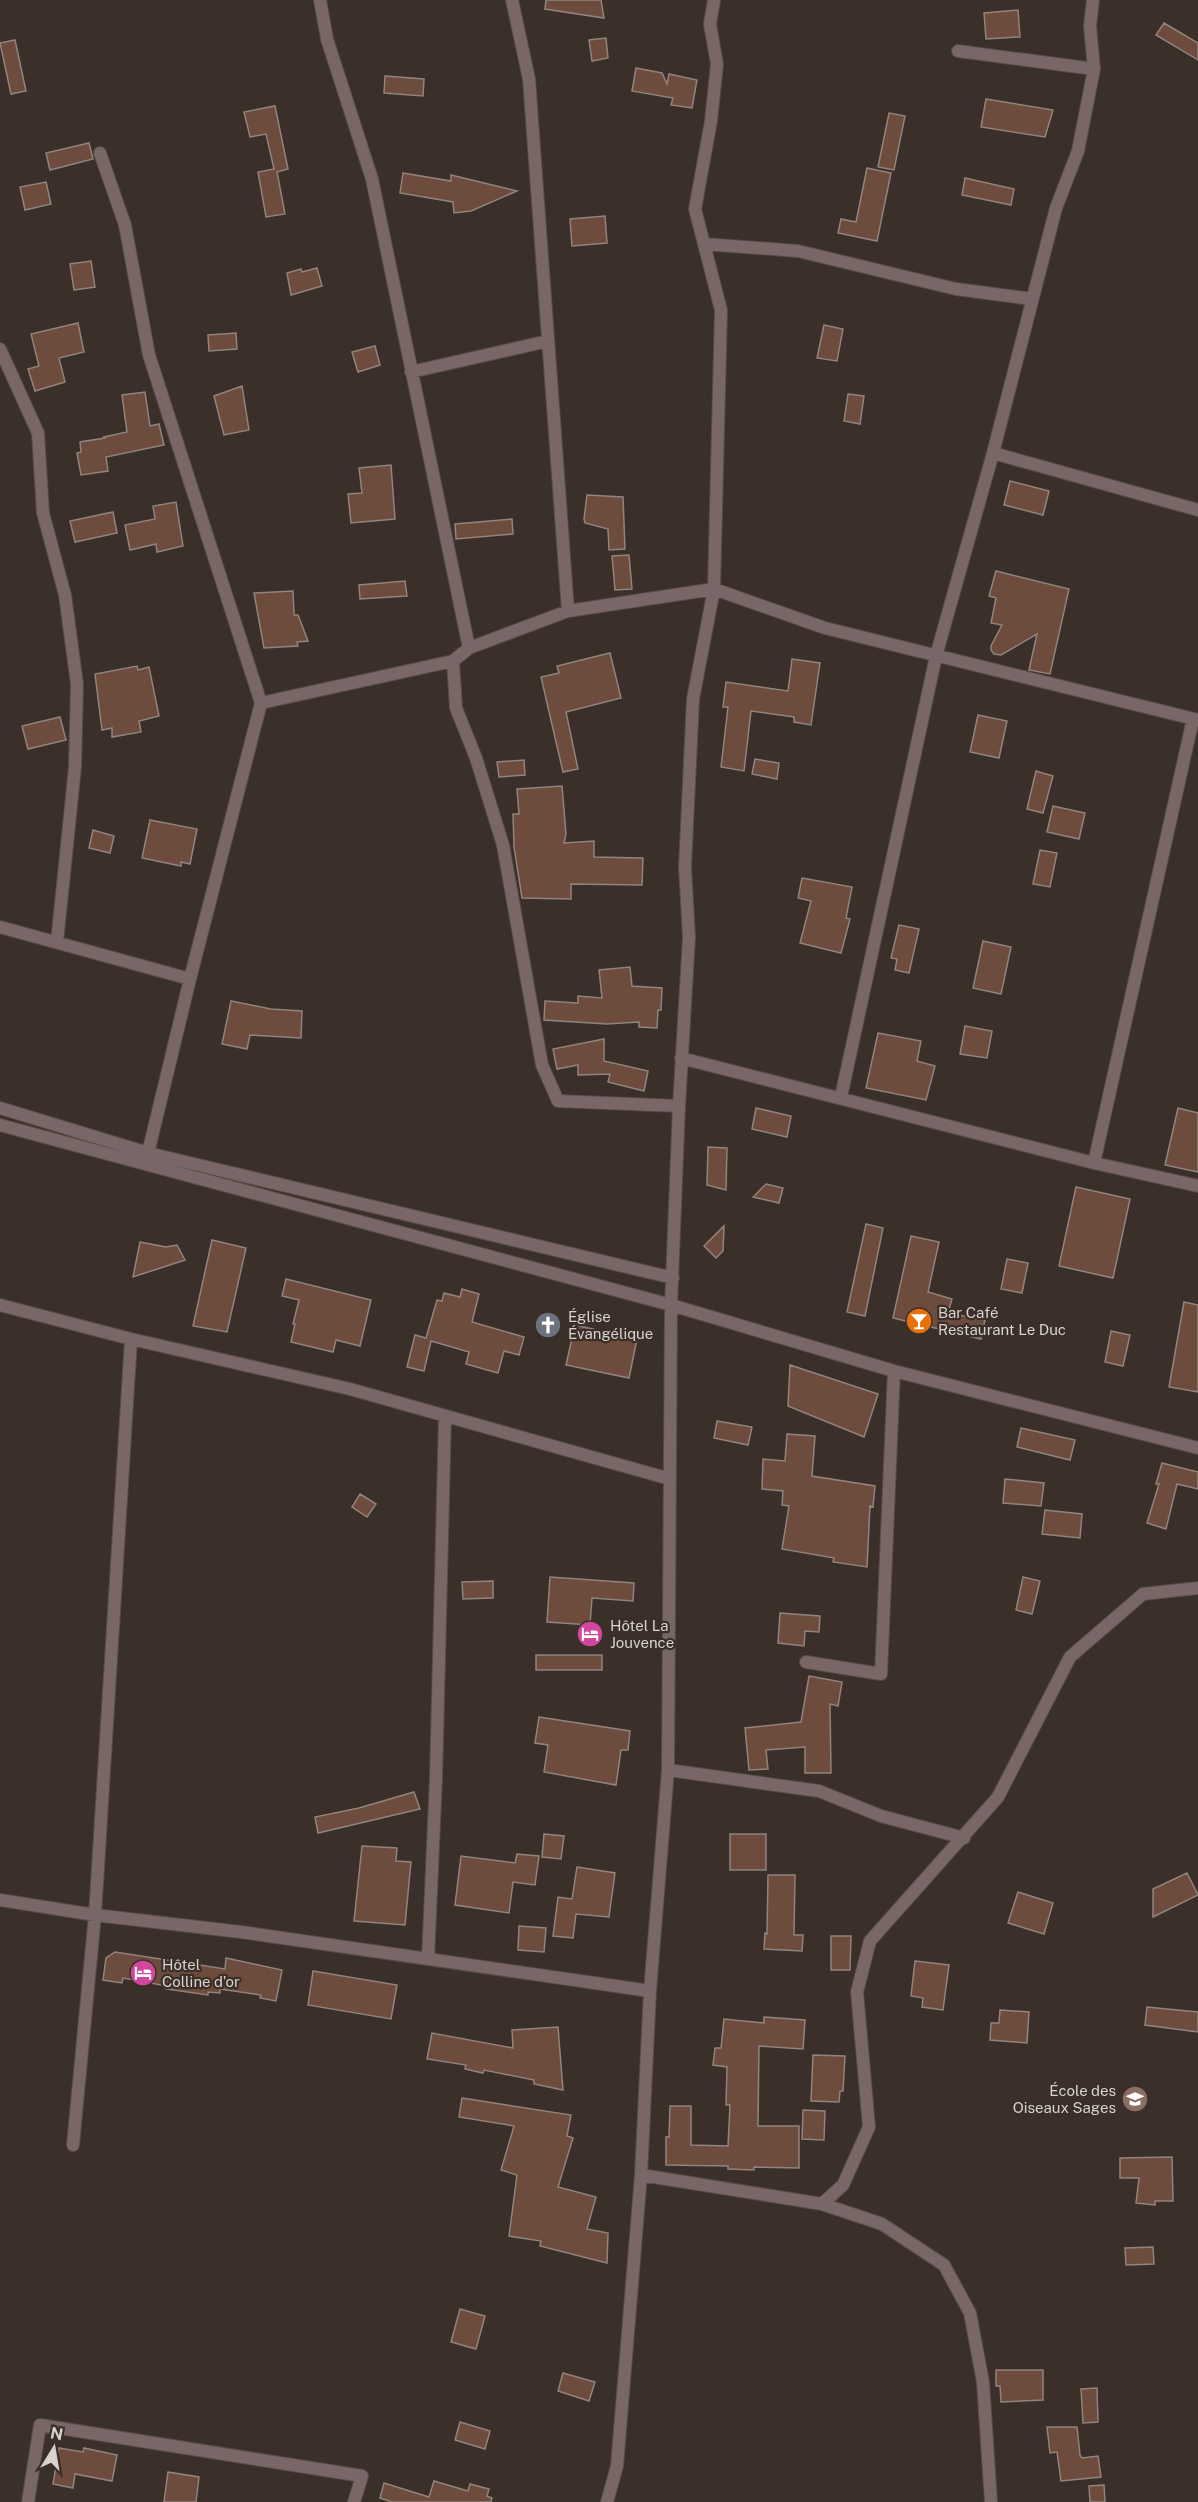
<svg xmlns="http://www.w3.org/2000/svg" width="1198" height="2502" font-family="'Public Sans',sans-serif">
<rect width="100%" height="100%" fill="#3a2f29"/>
<!-- building -->
<path fill="#6d4c3e" stroke="#91837d" stroke-width="1.5" d="M546,0H601L604,18L545,9Z
M1018,10L1020,37L986,39L984,13Z
M1164,23L1198,43V60L1156,35Z
M606,38L608,58L592,61L589,40Z
M15,40L26,91L11,94L0,43Z
M636,68L662,73L667,84L669,74L697,80L692,108L671,105L673,98L632,91Z
M385,76L424,79L423,96L384,93Z
M986,99L1053,110L1045,137L981,127Z
M275,106L288,169L277,172L285,214L266,217L258,172L274,169L266,134L250,137L244,112Z
M889,113L905,116L894,170L878,167Z
M89,143L93,159L50,170L46,153Z
M867,168L891,173L877,241L838,233L841,219L856,222Z
M403,173L451,181V175L517,191L471,211L454,213L453,202L400,193Z
M965,178L1014,189L1011,205L962,195Z
M46,182L51,204L25,210L20,187Z
M605,216L607,243L572,246L570,219Z
M91,261L95,287L74,290L70,264Z
M317,268L322,286L291,295L287,273L301,269L302,272Z
M78,323L84,352L59,358L65,382L35,391L28,369L39,366L31,334Z
M824,325L843,329L837,361L817,358Z
M236,333L237,349L209,351L208,335Z
M375,346L380,365L358,372L352,352Z
M242,386L249,430L224,435L214,396Z
M145,392L150,426L159,424L164,445L106,457L108,471L81,475L77,453L81,452L80,442L105,438L104,437L127,432L122,395Z
M848,394L864,396L860,424L844,421Z
M391,465L395,519L351,523L348,494L362,493L359,468Z
M1010,481L1049,491L1043,515L1004,505Z
M587,495L623,497L625,549L609,550L608,529L585,523L584,519Z
M176,502L183,546L157,552L156,544L130,550L125,525L155,519L153,506Z
M113,512L117,533L75,542L70,521Z
M512,519L513,534L456,539L455,524Z
M629,555L632,589L615,590L612,556Z
M996,571L1069,589L1050,674L1029,670L1037,634L1001,655L994,654L991,650V646L1002,625L991,623L996,598L989,596Z
M405,581L407,596L360,599L359,585Z
M293,591L294,615H298L308,641L297,642L298,646L264,648L254,593Z
M610,653L621,698L566,712L578,769L563,772L541,677L559,673L557,666Z
M792,659L820,663L811,725L794,722V717L751,711L744,771L721,767L728,707H723L726,682L788,691Z
M137,666L138,670L149,667L159,716L139,721L141,732L112,737V728L102,730L95,674Z
M978,715L1007,721L999,758L970,752Z
M60,717L66,740L28,749L22,726Z
M755,759L779,763L777,779L752,774Z
M524,760L525,775L499,777L497,762Z
M1036,771L1053,776L1043,813L1027,809Z
M562,786L566,834L564,843L594,841V857L643,858L642,885L571,884V899L522,898L514,847L513,814H519L517,789Z
M1053,806L1085,813L1079,839L1047,832Z
M150,820L197,829L190,864L181,862V866L142,858Z
M93,830L114,836L110,853L89,848Z
M1040,850L1057,853L1050,887L1033,884Z
M802,878L852,887L846,918L850,919L841,953L800,943L811,901L798,898Z
M899,925L919,929L909,973L895,970L897,959L891,958Z
M983,941L1011,947L1001,994L973,988Z
M630,967L632,986L662,988L661,1010H658L657,1028L639,1027V1022L607,1024L544,1020L545,1001L578,1003V996L602,998L599,970Z
M231,1001L271,1009L302,1011L301,1038L250,1035L247,1049L222,1044Z
M965,1026L992,1031L987,1058L960,1054Z
M878,1033L921,1041L917,1061L935,1066L926,1100L866,1088Z
M604,1039V1061L648,1071L644,1091L608,1082L610,1074L578,1075V1065L557,1069L553,1049Z
M756,1108L791,1116L787,1137L752,1129Z
M1178,1108L1198,1113V1172L1165,1165Z
M708,1147L727,1148L726,1190L707,1185Z
M766,1184L783,1188L779,1203L753,1197Z
M1076,1187L1130,1199L1113,1278L1059,1266Z
M866,1224L883,1228L865,1316L847,1312Z
M724,1226L723,1251L716,1258L704,1246Z
M911,1236L939,1242L928,1292L952,1299L948,1313L985,1320L981,1339L893,1318Z
M212,1240L246,1248L227,1332L193,1326Z
M140,1242L166,1247L177,1245L185,1260L133,1277Z
M1007,1259L1028,1263L1022,1293L1001,1289Z
M286,1279L371,1300L360,1346L336,1340L333,1352L291,1342L295,1324H293L299,1300L282,1296Z
M462,1289L479,1294L472,1322L524,1337L519,1355L504,1351L498,1373L466,1364L469,1352L431,1341L424,1371L407,1367L415,1335L426,1338L437,1300L442,1301L444,1293L460,1297Z
M1184,1302L1198,1305V1392L1169,1387Z
M575,1325L637,1339L629,1378L566,1365Z
M1111,1331L1130,1335L1123,1366L1105,1362Z
M790,1365L878,1394L864,1437L788,1406Z
M717,1421L752,1427L748,1445L714,1438Z
M1021,1428L1075,1440L1070,1460L1017,1447Z
M787,1434L815,1436L812,1476L875,1486L873,1507L870,1506L867,1567L833,1562L834,1558L782,1549L789,1506L782,1505L783,1491L762,1489L763,1459L785,1461Z
M1162,1463L1198,1472V1489L1177,1484L1166,1529L1147,1523L1159,1484H1156Z
M1005,1479L1044,1483L1041,1506L1003,1503Z
M360,1494L376,1504L367,1517L352,1507Z
M1045,1510L1082,1514L1080,1538L1042,1534Z
M550,1577L634,1583L633,1601L592,1598L590,1625L547,1622Z
M1023,1577L1040,1581L1032,1614L1016,1610Z
M493,1581V1598L463,1599L462,1582Z
M780,1613L820,1616L819,1632L805,1631L804,1646L778,1643Z
M536,1655H602V1670H536Z
M809,1676L842,1682L838,1706L830,1704L831,1773H805V1747L766,1750L768,1769L749,1770L745,1728L801,1722Z
M539,1717L630,1731L628,1750H621L616,1785L544,1772L548,1745L535,1743Z
M414,1792L420,1809L318,1833L315,1817L359,1808Z
M544,1834L564,1836L561,1859L542,1857Z
M730,1834H766V1870H730Z
M362,1846L397,1848L396,1861L411,1862L405,1925L354,1921Z
M517,1854L539,1856L535,1885L513,1882L509,1913L455,1905L461,1856L515,1863Z
M577,1867L615,1873L609,1917L576,1914L573,1938L553,1936L558,1897L572,1899Z
M1187,1873L1198,1895L1153,1917V1889Z
M768,1875H795L794,1935H803L802,1951L764,1949L765,1933L767,1934Z
M1018,1892L1053,1903L1044,1934L1008,1923Z
M519,1926L546,1928L544,1952L518,1950Z
M831,1936H851L850,1970H831Z
M115,1952L225,1969L226,1958L282,1970L276,2001L260,1998L261,1995L220,1989V1993L208,1992V1995L166,1989L167,1986L123,1978L122,1983L103,1980L106,1958Z
M915,1961L949,1965L943,2010L922,2007L923,1998L911,1996Z
M313,1971L397,1985L391,2019L308,2005Z
M1147,2007L1198,2012V2032L1145,2025Z
M1000,2010L1029,2012L1027,2043L990,2040L991,2023H999Z
M764,2017L805,2020L803,2049L759,2046L758,2126H799V2168L754,2167V2170L728,2169V2166L666,2165V2137H669L670,2106H691V2145L728,2146L730,2105H726L727,2067L713,2065L715,2048H721L724,2019L764,2023Z
M558,2027L563,2090L534,2084V2080L484,2070L483,2073L465,2069L466,2065L427,2059L432,2033L513,2048L512,2030Z
M813,2055L845,2056L843,2091H840L839,2102L811,2101Z
M462,2098L571,2115L567,2136L573,2138L558,2187L596,2197L587,2229L608,2233L607,2263L540,2246L541,2241L509,2236L517,2175L501,2170L514,2126L459,2117Z
M803,2110L825,2111L824,2140L802,2139Z
M1172,2157L1173,2201H1155V2205L1136,2203L1139,2178H1120V2158Z
M1153,2247L1154,2264L1126,2265L1125,2248Z
M460,2309L485,2316L476,2349L451,2342Z
M996,2370H1043V2400L1001,2402L1000,2386H996Z
M563,2373L595,2382L589,2401L558,2391Z
M1097,2388L1098,2422L1083,2423L1081,2389Z
M460,2422L490,2431L485,2449L455,2440Z
M1047,2427H1077L1080,2455L1082,2458L1098,2456L1101,2477L1061,2481L1057,2452L1050,2453Z
M59,2448L83,2452L84,2448L117,2455L112,2481L75,2474L73,2488L53,2484Z
M168,2472L199,2477L196,2502H164Z
M434,2481L468,2491L470,2484L489,2489L487,2496L492,2498L491,2502H392L380,2498L384,2483L429,2497Z
M1104,2485L1105,2502H1090L1089,2486Z"/>
<g fill="none" stroke-linecap="round" stroke-linejoin="round">
<defs>
<path id="minor" d="M320,0L327,39L372,179L469,648
M512,0L529,79L568,611
M958,51L1094,69
M100,153L125,225L149,355L261,703L190,979L148,1153
M704,244L798,251L956,289L1032,299
M0,349L38,433L43,513L65,595L77,684L75,767L57,942
M411,372L548,341
M993,453L1198,510
M453,661L456,708L476,758L503,845L542,1065L558,1101L679,1106
M261,703L453,661L469,648L568,611L714,589L825,628L1198,720
M0,927L190,979
M681,1058L1094,1163L1198,1186
M841,1097L936,656L993,453L1056,208L1078,151L1094,69L1090,26L1093,0
M0,1108L148,1153L673,1278
M0,1125L671,1305L894,1371L1198,1448
M1094,1163L1193,719
M0,1305L131,1339L350,1389L670,1479
M806,1662L881,1674L894,1371
M668,1770L819,1791L881,1816L964,1838
M0,1900L95,1915L241,1932L650,1991
M428,1959L436,1778L445,1416
M73,2145L95,1915L131,1339
M641,2175L822,2204L882,2224L944,2265L970,2313L983,2382L991,2502
M822,2204L843,2185L869,2127L857,1992L870,1941L998,1797L1070,1657L1143,1594L1198,1588
M28,2502L40,2425L362,2476L354,2502
M607,2502L617,2466L641,2175L650,1991L668,1770L671,1305L679,1106L689,937L685,867L693,699L714,589L721,310L695,209L711,121L717,64L710,24L714,0"/>
</defs>
<!-- minor casing -->
<use href="#minor" stroke="#574c47" stroke-width="14"/>
<!-- minor -->
<use href="#minor" stroke="#796767" stroke-width="12"/>
</g>
<!-- icons -->
<defs>
<symbol id="bar-disc" viewBox="-11 -11 22 22"><circle r="9.5" fill="#e8710a" stroke="#3a2f29"/><path d="M-6-5H6L.8 .8V4.5H3.5V6h-7V4.5H-.8V.8Z" fill="#fff"/></symbol>
<symbol id="church-disc" viewBox="-11 -11 22 22"><circle r="9.5" fill="#6b7280" stroke="#3a2f29"/><path d="M-1.2-6h2.4v3.5h3.3v2.4h-3.3V6h-2.4V-.1h-3.3v-2.4h3.3Z" fill="#fff"/></symbol>
<symbol id="hotel-disc" viewBox="-11 -11 22 22"><circle r="9.5" fill="#d1479c" stroke="#3a2f29"/><path d="M-6-4.5h1.5V1H6V5H4.5V3h-9V5H-6ZM-4 0a1.8 1.8 0 1 1 3.6 0ZM.5 0V-2.5h3Q6-2.5 6 0Z" fill="#fff"/></symbol>
<symbol id="school-disc" viewBox="-11 -11 22 22"><circle r="9.5" fill="#8d6e63" stroke="#3a2f29"/><path d="M0-5L7-2L0 1L-7-2ZM-4 1L0 2.5L4 1V4Q0 6-4 4Z" fill="#fff"/></symbol>
</defs>
<g fill-rule="evenodd">
<use href="#bar-disc" x="904" y="1306" width="30" height="30"/>
<use href="#church-disc" x="533" y="1310" width="30" height="30"/>
<use href="#hotel-disc" x="575" y="1619" width="30" height="30"/>
<use href="#hotel-disc" x="128" y="1958" width="30" height="30"/>
<use href="#school-disc" x="1120" y="2084" width="30" height="30"/>
</g>
<g text-anchor="middle" dominant-baseline="central" stroke-width="4.5" stroke-linejoin="round" paint-order="stroke">
<!-- poi labels -->
<g font-size="15" fill="#d9d2ce" stroke="#3a2f29" text-anchor="start">
<text x="938" y="1312">Bar Café<tspan x="938" dy="17">Restaurant Le Duc</tspan></text>
<text x="568" y="1316">Église<tspan x="568" dy="17">Évangélique</tspan></text>
<text x="610" y="1625">Hôtel La<tspan x="610" dy="17">Jouvence</tspan></text>
<text x="162" y="1964">Hôtel<tspan x="162" dy="17">Colline d'or</tspan></text>
<text x="1116" y="2090" text-anchor="end">École des<tspan x="1116" dy="17">Oiseaux Sages</tspan></text>
</g>
</g>
<!-- north arrow -->
<g transform="translate(54 2448) rotate(11)" stroke="#3a2f29" stroke-width="4.5" paint-order="stroke">
<path d="M0-4.5L10 22L0 15L-10 22Z" fill="#d9d2ce"/>
<text y="-9" font-size="16" font-weight="bold" text-anchor="middle" fill="#d9d2ce">N</text>
</g>
</svg>
